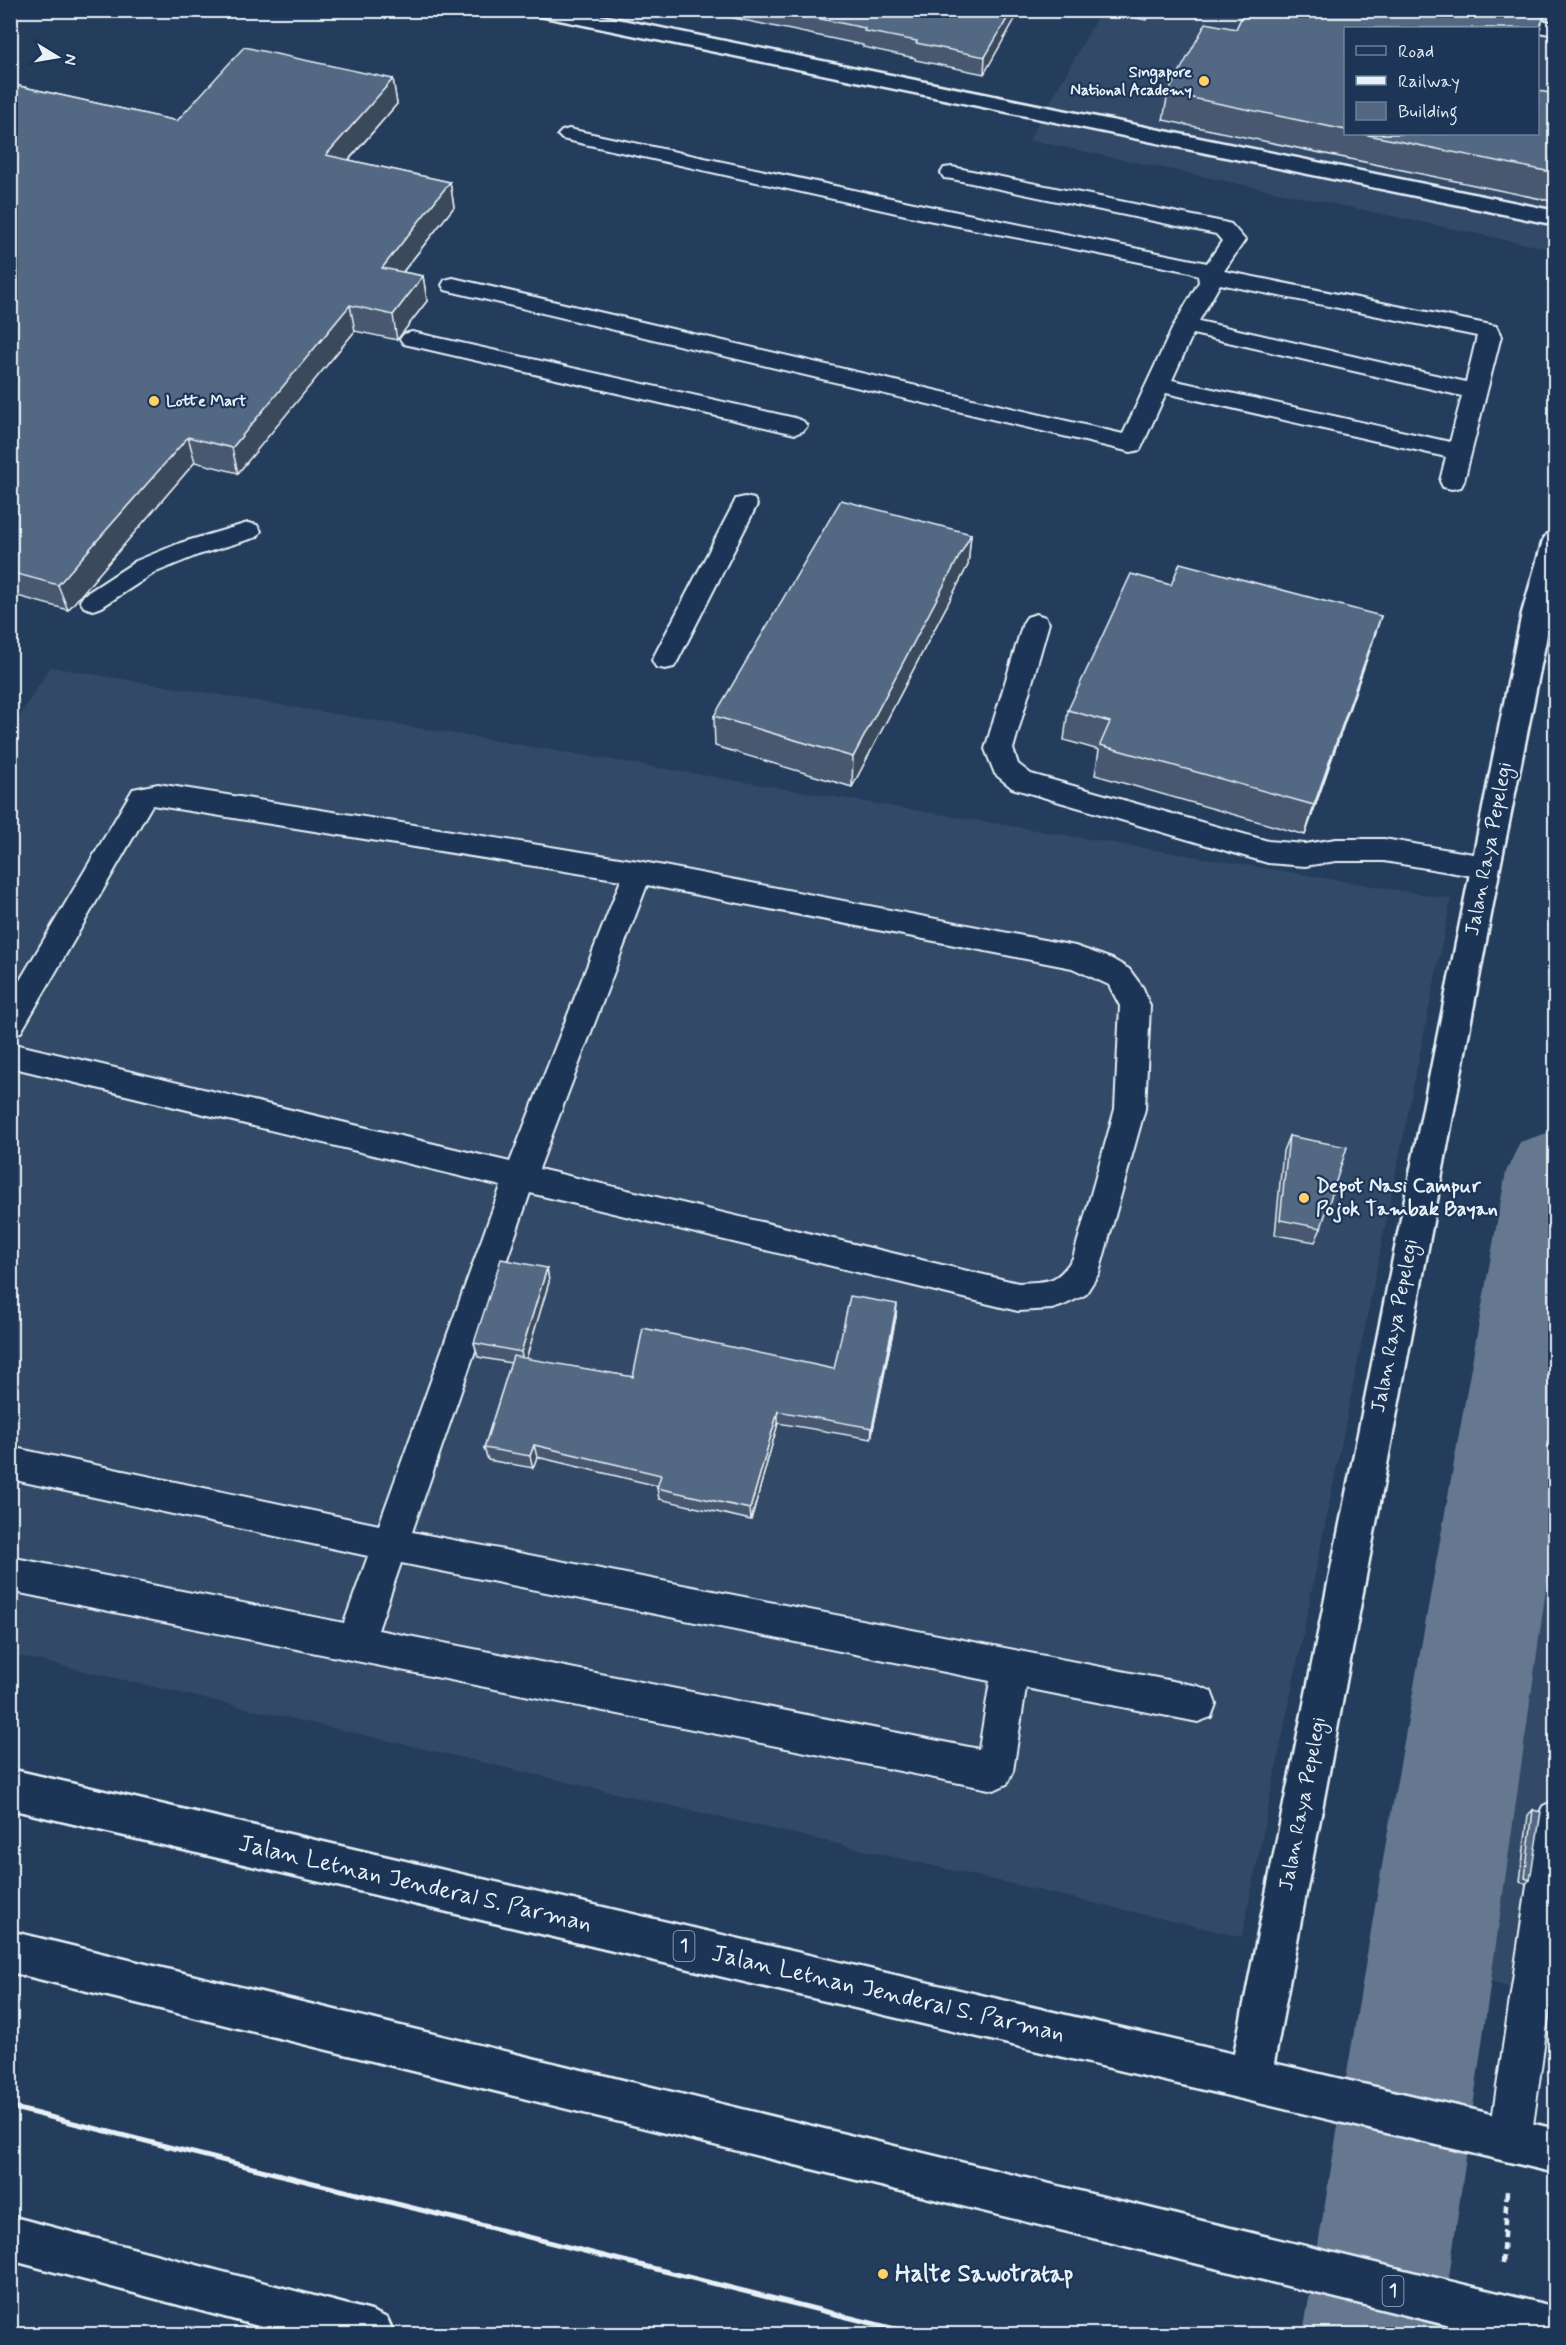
<svg xmlns="http://www.w3.org/2000/svg" width="1566" height="2345" font-family="Mynerve,sans-serif">
<rect width="100%" height="100%" fill="#253d5d"/>
<filter id="ink" filterUnits="userSpaceOnUse"><feTurbulence type="fractalNoise" baseFrequency=".0167" numOctaves="2"/><feDisplacementMap in="SourceGraphic" scale="12" xChannelSelector="R" yChannelSelector="G"/><feConvolveMatrix kernelMatrix="1 2 1 2 8 2 1 2 1" color-interpolation-filters="sRGB"/></filter>
<g filter="url(#ink)">
<!-- built -->
<path fill="#334a68" fill-rule="evenodd" d="M1101,11H1555V250L1029,140ZM1346,28H1538V134H1346Z
M50,667L1451,899L1242,1937L11,1654L10,732Z
M1555,1429V2001L1470,1975Z"/>
<g fill="none" stroke-linecap="round" stroke-linejoin="round">
<!-- river -->
<path fill="#657890" fill-rule="evenodd" d="M1556,1130V1518L1441,2334H1303L1385,1848L1506,1172L1520,1142Z"/>
<defs>
<path id="lane" d="M1445,10H1489L1556,23V35L1538,32V28H1522L1455,16Z
M569,129L928,206L1207,263L1222,241L1216,234L952,179L944,178L941,173L944,168L952,167L1223,222L1231,224L1245,240L1224,271L1496,326L1501,336L1464,481L1461,487L1452,489L1443,487L1440,481L1446,457L1166,393L1143,444L1140,450L1131,452L445,290L442,285L445,280L453,278L1123,434L1174,325L1199,282L1198,276L1190,272L928,220L562,139L558,135L562,131ZM1220,284L1477,336L1466,382L1199,321ZM1193,334L1462,396L1450,442L1172,380Z
M412,332L795,418L803,421L807,426L803,431L795,434L404,344L400,339L404,334Z
M745,497L754,499L757,505L678,660L674,667L665,669L656,667L652,660L733,505L736,499Z
M248,523L257,525L261,531L257,537L198,555L154,573L102,607L93,610L84,607L80,601L84,595L136,561L180,543Z
M1036,614L1045,617L1049,623L1013,749L1018,764L1031,774L1268,841L1305,844L1336,839H1384L1485,856L1495,859L1499,867L1495,875L1485,878L1384,861H1336L1305,866L1268,863L1012,788L995,774L985,749L1023,623L1027,617Z
M158,784L638,861L1075,946L1112,959L1129,969L1143,988L1150,1006L1145,1109L1099,1273L1085,1295L1064,1305L1052,1309L1018,1311L530,1193L412,1532L1198,1686L1211,1691L1216,1704L1211,1717L1198,1722L1026,1688L1013,1771L1007,1784L994,1790L10,1591V1557L344,1623L368,1556L10,1479V1447L379,1525L501,1186L10,1067V1043L510,1162L621,880L152,805L21,1032L10,1036V997L133,789ZM647,885L1072,968L1109,985L1120,1006L1115,1109L1073,1258C1055,1285 1048,1281 1018,1283L539,1169ZM401,1563L990,1681L979,1749L378,1630Z
M1556,1800V1960L1531,2140L1525,2155L1510,2161L1495,2155L1489,2140L1537,1819L1543,1806Z"/>
<path id="street" d="M530,10H573L1556,211V225L540,16Z
M10,2216L371,2311L387,2318L394,2334H288L10,2260Z"/>
<path id="secondary" d="M1556,531V591L1500,867L1271,2079L1265,2094L1250,2100L1235,2094L1229,2079L1522,613L1543,540L1547,534Z"/>
<path id="highway" d="M10,1769L1556,2129V2173L10,1809Z
M10,1931L1556,2307V2334H1483L10,1972Z"/>
</defs>
<!-- lane casing -->
<use href="#lane" stroke="#e8f1f8" stroke-width="4"/>
<!-- street casing -->
<use href="#street" stroke="#e8f1f8" stroke-width="5"/>
<!-- secondary casing -->
<use href="#secondary" stroke="#e8f1f8" stroke-width="5"/>
<!-- highway casing -->
<use href="#highway" stroke="#e8f1f8" stroke-width="5"/>
<!-- path -->
<path stroke="#e8f1f8" stroke-width="4.5" stroke-dasharray="8 5" stroke-linecap="butt" d="M1502,2264L1507,2191"/>
<!-- lane -->
<use href="#lane" fill="#1d3557" fill-rule="evenodd"/>
<!-- street -->
<use href="#street" fill="#1d3557" fill-rule="evenodd"/>
<!-- secondary -->
<use href="#secondary" fill="#1d3557" fill-rule="evenodd"/>
<!-- highway -->
<use href="#highway" fill="#1d3557" fill-rule="evenodd"/>
<!-- rail -->
<path stroke="#e8f1f8" stroke-width="5" d="M10,2107L915,2334"/>
</g>
<!-- wall -->
<path fill="#475970" stroke="#e8f1f8" stroke-width="1.5" d="M695,10H1020L984,74L915,60V58L863,47V45Z
M1068,10H1088L1086,14Z
M1096,10H1151L1146,20Z
M1245,10H1547L1544,18H1543L1538,37L1346,28V134H1538L1556,94V202L1163,120L1168,93L1236,29Z
M393,79L397,104L349,160L450,182L454,207L403,272L423,276L427,301L397,340L355,331L238,473L195,462L68,610L10,594V84L177,121Z
M971,534L968,565L852,787L715,746L714,716Z
M1171,585L1381,616L1371,647L1305,835L1095,775L1099,750L1064,740L1068,710Z
M1289,1136L1321,1228L1315,1242L1275,1235L1283,1151Z
M547,1268L549,1282L526,1359L633,1377L834,1369L896,1317L871,1439L778,1423L751,1520L659,1499L657,1488L658,1486L537,1457L533,1468L488,1460L484,1448L511,1363L478,1357L474,1343Z
M1533,1810L1530,1880L1525,1884L1520,1882L1528,1815Z"/>
<!-- shaded-wall -->
<path fill="#3a485b" stroke="#e8f1f8" stroke-width="1.5" d="M1012,10H1020L984,74L985,57Z
M1148,10H1151L1146,20Z
M393,79L397,104L331,180L326,155Z
M450,182L454,207L386,293L382,268Z
M423,276L427,301L397,340L393,315Z
M350,305L355,331L238,473L232,448Z
M188,437L195,462L68,610L58,585Z
M971,534L968,565L852,787L853,757Z
M1381,616L1371,647L1305,835L1314,805Z
M547,1268L549,1282L524,1366L521,1352Z
M897,1304L896,1317L871,1439L872,1428Z
M778,1411V1423L751,1520L750,1509Z
M534,1445L537,1457L533,1468L530,1456Z"/>
<!-- building -->
<path fill="#536782" stroke="#e8f1f8" stroke-width="1.5" d="M777,10H1012L985,57L916,43L917,41L864,31L865,28Z
M1245,10H1546L1538,33V28H1346V130L1168,93L1206,23L1236,29Z
M244,47L393,79L326,155L450,182L382,268L423,276L393,315L350,305L232,448L188,437L58,585L10,572V84L177,121Z
M1538,91L1556,94V173L1363,134H1538Z
M841,500L971,534L853,757L714,716Z
M1180,563L1381,616L1314,805L1100,745L1110,722L1068,710L1131,574L1171,585Z
M1289,1136L1347,1147L1321,1228L1280,1220Z
M501,1259L547,1268L521,1352L474,1343Z
M850,1296L897,1304L872,1428L778,1411L750,1509L657,1488L661,1475L534,1445L530,1456L484,1448L513,1356L633,1377L643,1328L834,1369Z
M1533,1810L1541,1812L1530,1880L1525,1878Z"/>
</g>
<!-- markers -->
<g fill="#ffd166" stroke="#1d3557" stroke-width="2">
<circle cx="1204" cy="81" r="6"/>
<circle cx="154" cy="401" r="6"/>
<circle cx="1304" cy="1198" r="6"/>
<circle cx="883" cy="2274" r="6"/>
</g>
<g text-anchor="middle" dominant-baseline="central" stroke-width="4.5" stroke-linejoin="round" paint-order="stroke">
<!-- far-poi labels -->
<g font-size="16" font-weight="bold" fill="#e8f1f8" stroke="#1d3557" text-anchor="end">
<text x="1192" y="72">Singapore<tspan x="1192" dy="18">National Academy</tspan></text>
<text x="166" y="401" text-anchor="start">Lotte Mart</text>
</g>
<!-- shield labels -->
<g fill="#1d3557" stroke="#abb9c8" stroke-width="1.5">
<rect x="673.5" y="1931" width="21" height="30" rx="4.5"/>
<rect x="1382.5" y="2276" width="21" height="30" rx="4.5"/>
</g>
<g font-size="18" font-weight="bold" fill="#e8f1f8">
<text x="684" y="1946">1</text>
<text x="1393" y="2291">1</text>
</g>
<!-- street labels -->
<g font-size="20" fill="#e8f1f8" stroke="#1d3557">
<text transform="translate(1489 849) rotate(-79)">Jalan Raya Pepelegi</text>
<text transform="translate(1395 1326) rotate(-79)">Jalan Raya Pepelegi</text>
<text transform="translate(1303 1804) rotate(-79)">Jalan Raya Pepelegi</text>
</g>
<!-- poi labels -->
<g font-size="20" font-weight="bold" fill="#e8f1f8" stroke="#1d3557" text-anchor="start">
<text x="1316" y="1186">Depot Nasi Campur<tspan x="1316" dy="23">Pojok Tambak Bayan</tspan></text>
</g>
<!-- near-street labels -->
<g font-size="24" fill="#e8f1f8" stroke="#1d3557">
<text transform="translate(415 1884) rotate(13)">Jalan Letnan Jenderal S. Parman</text>
<text transform="translate(888 1994) rotate(13)">Jalan Letnan Jenderal S. Parman</text>
</g>
<!-- near-poi labels -->
<g font-size="24" font-weight="bold" fill="#e8f1f8" stroke="#1d3557" text-anchor="start">
<text x="895" y="2274">Halte Sawotratap</text>
</g>
</g>
<!-- margin -->
<rect width="1566" height="2345" fill="none" stroke="#1d3557" stroke-width="36"/>
<rect x="18" y="18" width="1530" height="2309" fill="none" stroke="#e8f1f8" stroke-width="2" filter="url(#ink)"/>
<!-- legend -->
<rect x="1344" y="27" width="195" height="108" fill="#1d3557" stroke="#6e8097" stroke-width="1.5"/>
<rect x="1356" y="46" width="30" height="9" fill="#1d3557" stroke="#6e8097" stroke-width="1.5"/>
<text x="1398" y="57" font-size="18" fill="#e8f1f8">Road</text>
<rect x="1356" y="76" width="30" height="9" fill="#e8f1f8" stroke="#6e8097" stroke-width="1.5"/>
<text x="1398" y="87" font-size="18" fill="#e8f1f8">Railway</text>
<rect x="1356" y="102" width="30" height="18" fill="#536782" stroke="#6e8097" stroke-width="1.5"/>
<text x="1398" y="117" font-size="18" fill="#e8f1f8">Building</text>
<!-- north arrow -->
<g transform="translate(57 57) rotate(101)" stroke="#1d3557" stroke-width="4.5" paint-order="stroke">
<path d="M0-4.5L10 22L0 15L-10 22Z" fill="#e8f1f8"/>
<text y="-9" font-size="16" font-weight="bold" text-anchor="middle" fill="#e8f1f8">N</text>
</g>
</svg>
